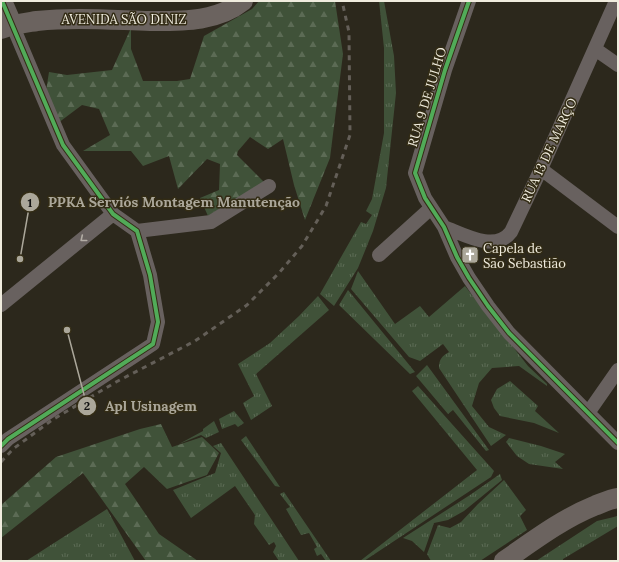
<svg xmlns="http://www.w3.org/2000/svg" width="619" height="562" font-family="Lora,serif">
<defs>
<pattern id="grass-tufts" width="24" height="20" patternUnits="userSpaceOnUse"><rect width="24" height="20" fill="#405239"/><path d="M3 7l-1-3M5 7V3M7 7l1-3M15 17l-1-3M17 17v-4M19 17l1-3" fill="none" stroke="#5c6b55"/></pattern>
<pattern id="forest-firs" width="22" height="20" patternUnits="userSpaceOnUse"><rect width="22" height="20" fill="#405239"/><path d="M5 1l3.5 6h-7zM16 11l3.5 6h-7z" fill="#5c6b55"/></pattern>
</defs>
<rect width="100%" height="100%" fill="#2c281c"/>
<!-- grass -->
<path fill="url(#grass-tufts)" d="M379,1H384L394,56L396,93L386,188L373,231L358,268L334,306L320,294L361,222L366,224L372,215L366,211L372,199L384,133V48Z
M358,271L395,324L420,306L429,317L465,286L528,366L547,384V386L519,366L492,368L479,383L472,406L489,427L506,435L491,446L439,368C439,359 442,356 449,352L443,344L420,361L409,357L351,289Z
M348,290L415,372L410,374L339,305Z
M318,296L329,310L256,374L272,406L251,420L243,403L254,396L238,364L270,343L299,316Z
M427,365L489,450L486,451L453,410L448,414L416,376Z
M510,381L538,406L535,411L559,433L534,423L500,416L494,408L491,400L497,389Z
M418,386L494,471L491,477L364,561H360L477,470L412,391Z
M234,411L244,423L238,427L235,424L222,429L219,419Z
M214,421L219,432L206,438L201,435L179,444L203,431V429Z
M246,436L280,487L275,486L241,440Z
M509,438L541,446L565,454L555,462L563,469L529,464L517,456L506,442Z
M221,443L299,561H279L273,552L276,546L274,542L269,545L254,524L255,515L235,486L191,518L173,490L215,473L221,453L213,446Z
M500,474L502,480L464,511L448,520L434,523L424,552L412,541L403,538L470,495Z
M504,480L526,510L520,516L527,530L480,561H431L427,554L438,525L450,528L461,522L478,504Z
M284,492L331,561H326L321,554L317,556L314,549L317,547L309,533L301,535L286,509L290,507L280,494Z
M107,509L135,561H26Z
M618,516V526L563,559V561H536L597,521Z"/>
<!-- forest -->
<path fill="url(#forest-firs)" d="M259,1H335L343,54L330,158L305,220L294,185L283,139L268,149L250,137L238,151L237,155L264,182L208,216L200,198L219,190L220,164L207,159L178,189L169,156L143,166L131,151H83L110,135L99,109L82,105L58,123L46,91L49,72L67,75L112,70L131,28V49L143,81H177L190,79L204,36L252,9Z
M161,424L172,447L202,437L219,453L207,475L167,489L144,467L125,484L159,534L198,561H146L83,473L1,538V505L56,457L140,429Z"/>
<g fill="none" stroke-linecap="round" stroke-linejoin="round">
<!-- street -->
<path stroke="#68615f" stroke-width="14" d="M469,1L445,70L415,173L425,198L444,227L457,257L469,278L488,306L509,333L618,443
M595,49L618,65
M541,169L618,227
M444,227C463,234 495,253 511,232L541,169L616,1
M137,231L211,222L269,186
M379,255L431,208
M1,305L113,214
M588,413L618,370
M1,446L8,439L153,344L158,322L150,275L137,231L113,214L63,145L12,24"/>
<!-- secondary -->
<path stroke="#6b635f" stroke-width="20" d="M2,1L12,24
M1,29C13,24 24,23 37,21C74,17 112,20 150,21C182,21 217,22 243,1
M504,561C533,541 562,519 594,506C602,503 610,499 618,498"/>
<!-- rail -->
<path stroke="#645f58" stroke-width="3" stroke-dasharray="5 5" stroke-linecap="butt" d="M1,462L13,449L52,420L116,382L195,341L247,305L279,273L302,246L326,206L350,135L349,32L342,1"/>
<defs>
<path id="cycleway" d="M469,1L445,70L415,173L425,198L444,227L457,257L469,278L488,306L509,333L618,443
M1,446L8,439L153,344L158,322L150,275L137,231L113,214L63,145L2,1"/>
</defs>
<!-- cycleway casing -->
<use href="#cycleway" stroke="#332c15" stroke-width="6"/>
<!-- cycleway -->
<use href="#cycleway" stroke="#51ab58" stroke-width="4"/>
</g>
<!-- one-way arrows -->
<defs><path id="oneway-chevron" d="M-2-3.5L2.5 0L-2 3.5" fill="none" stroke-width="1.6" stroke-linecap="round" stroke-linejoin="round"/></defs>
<use stroke="#b3ada5" href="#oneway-chevron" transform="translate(83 239) rotate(141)"/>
<!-- icons -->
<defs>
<symbol id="church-square" viewBox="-11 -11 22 22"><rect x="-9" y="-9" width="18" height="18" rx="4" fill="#aba79a" stroke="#332c15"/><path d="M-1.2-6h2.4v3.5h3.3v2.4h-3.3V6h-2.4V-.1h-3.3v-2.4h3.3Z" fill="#fff"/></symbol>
</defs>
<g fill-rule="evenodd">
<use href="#church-square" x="460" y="245" width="20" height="20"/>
</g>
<g text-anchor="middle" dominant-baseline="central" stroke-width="3" stroke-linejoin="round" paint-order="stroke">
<!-- street labels -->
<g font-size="13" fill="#f0ecde" stroke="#332c15">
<text x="124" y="19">AVENIDA SÃO DINIZ</text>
<text transform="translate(427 97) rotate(-73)">RUA 9 DE JULHO</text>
<text transform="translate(549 150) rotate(-65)">RUA 13 DE MARÇO</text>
</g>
<!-- poi labels -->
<g font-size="13" fill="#f0ecde" stroke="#332c15" text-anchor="start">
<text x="483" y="248">Capela de<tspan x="483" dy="15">São Sebastião</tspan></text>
</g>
</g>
<!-- callouts -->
<path fill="none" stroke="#aba79a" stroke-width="1.5" d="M20 259L30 202M67 330L87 406"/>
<g fill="#aba79a" stroke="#332c15" stroke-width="1.5">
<circle cx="20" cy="259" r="4"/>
<circle cx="67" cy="330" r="4"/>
<circle cx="30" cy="202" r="10"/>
<circle cx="87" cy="406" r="10"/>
</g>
<g font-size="12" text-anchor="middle" font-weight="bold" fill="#111">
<text x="30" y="207">1</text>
<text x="87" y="410">2</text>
</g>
<g font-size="14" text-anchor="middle" font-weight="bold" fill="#aba79a" stroke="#332c15" stroke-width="3" stroke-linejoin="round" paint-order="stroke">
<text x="174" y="207">PPKA Serviós Montagem Manutenção</text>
<text x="151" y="411">Apl Usinagem</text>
</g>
<!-- border -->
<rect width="619" height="562" fill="none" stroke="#f0ecde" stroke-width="4"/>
</svg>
